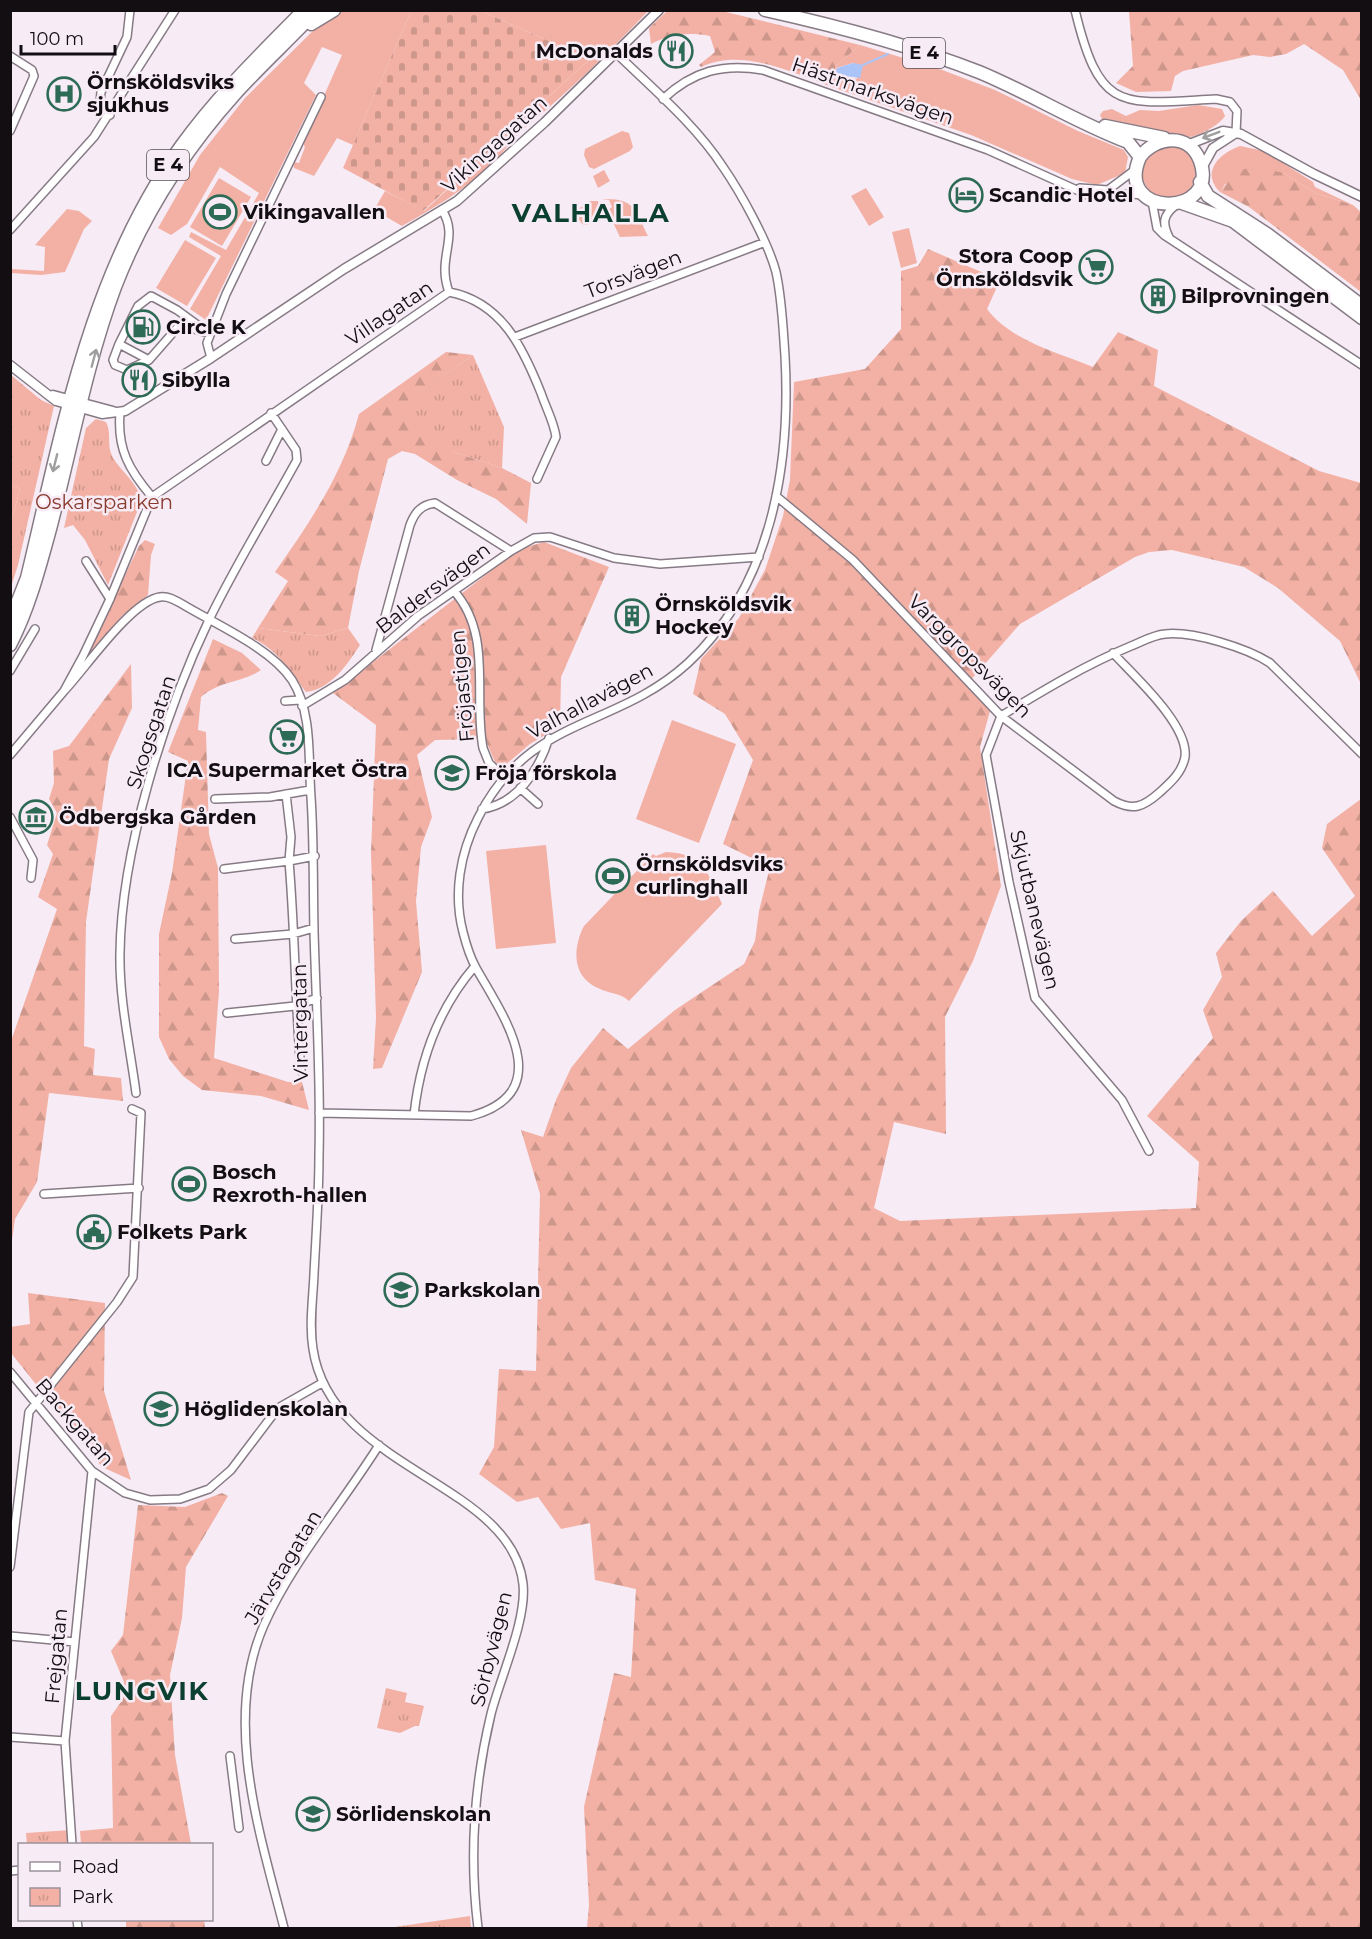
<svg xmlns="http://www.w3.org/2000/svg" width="1372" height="1939" font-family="Montserrat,sans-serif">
<defs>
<pattern id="forest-firs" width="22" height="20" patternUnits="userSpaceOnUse" patternTransform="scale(1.5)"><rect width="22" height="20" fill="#f2b1a4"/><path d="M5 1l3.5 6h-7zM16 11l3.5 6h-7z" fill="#ce978c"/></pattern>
<pattern id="cemetery-stones" width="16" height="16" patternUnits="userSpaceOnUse" patternTransform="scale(1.5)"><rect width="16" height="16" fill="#f2b1a4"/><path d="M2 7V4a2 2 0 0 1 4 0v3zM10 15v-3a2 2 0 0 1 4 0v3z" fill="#ce978c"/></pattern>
<pattern id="park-tufts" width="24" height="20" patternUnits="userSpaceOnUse" patternTransform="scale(1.5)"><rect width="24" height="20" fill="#f2b1a4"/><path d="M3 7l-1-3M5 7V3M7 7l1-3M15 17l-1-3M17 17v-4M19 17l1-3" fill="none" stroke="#ce978c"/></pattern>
</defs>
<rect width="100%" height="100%" fill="#f7ebf6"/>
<!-- grass -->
<path fill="#f2b1a4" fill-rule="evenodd" d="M340,11H411L353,145L337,138L314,176L294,168L293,162L299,163L305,147L303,143L342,55L322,47L304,83L316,95L206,320L190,309L221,256L189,237L191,232L226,250L259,193L220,167L187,224L171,235L158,228L200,155L245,98L324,20Z
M481,11H648C610,51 571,90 528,125C514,137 503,153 490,166C464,190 433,209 402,226L374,210L385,191L424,211L590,59Z
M860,45L937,68L995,90L1078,131L1124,150L1128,157L1125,173L1097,185L1072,179L971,135L832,87L836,74L835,67ZM853,63L857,79L841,75L836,68Z
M1198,105L1222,109L1225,116C1219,125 1200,136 1189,137C1166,138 1123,127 1102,119L1100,115L1103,111L1112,109L1126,116L1140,110L1159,111Z
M622,131L629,133L633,147L630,151L594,169L589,167L584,155L585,149Z
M1142 172a27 27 0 1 1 54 0a27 27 0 1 1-54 0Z
M1240,146L1264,151L1313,182L1315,187L1353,205L1315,193L1284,173L1225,184L1220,192C1200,172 1220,153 1240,146Z
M604,170L610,181L598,188L593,176Z
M219,178L251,197L222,246L190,227Z
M866,188L884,217L869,226L851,196Z
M602,199C635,198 635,209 648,236L620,237L607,210L612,207L609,200Z
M590,201H598L602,216L587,225L582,224L574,212Z
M67,209L79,211L92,221L84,229L65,272L41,275L11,273V247V269L44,271L45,247L35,245Z
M909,228L917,263L901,268L892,232Z
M185,240L216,258L187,306L156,288Z
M672,720L736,744L699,843L636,819Z
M546,845L556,943L496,949L486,851Z
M666,852C703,853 709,874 722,904L629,1001C619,992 609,994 598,988C571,976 573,947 584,926L653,854L656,856Z"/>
<!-- forest -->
<path fill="url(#forest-firs)" d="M667,11H722L860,45L835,67L836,74L832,87C793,73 742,47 701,67L699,65L715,52L710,36C688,32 671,34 651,44L649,28Z
M1129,11H1361V100L1343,70L1304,44L1286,54L1270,57L1253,55L1183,71L1175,76L1171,91L1136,92L1116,83L1133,66Z
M1254,166L1284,173L1315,193L1353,205L1361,212V292L1249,207L1220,192L1235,172Z
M928,249L986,274L1001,278L987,309C1011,341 1057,352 1093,367L1118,332L1158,350L1154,386L1319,471L1361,483V684L1340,641L1278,588L1244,567L1172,550L1149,552L1135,557L1020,624L969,682L990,711L980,747L1001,886L973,961L945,1017L946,1134L894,1122L874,1208L900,1221L1196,1208L1199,1162L1147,1116L1213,1038L1203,1010L1222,977L1216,953L1241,921L1273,891L1312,936L1355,896L1322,848L1327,824L1361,799V1928H587L589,1905L584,1807L614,1673L631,1677L636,1589L595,1580L590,1523L561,1529L538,1497L517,1502L479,1474L494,1447L499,1369L536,1371L540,1194L521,1130L543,1137L556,1100L571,1068L603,1028L628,1049L675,1010L744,964L755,941L759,911L770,867L723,844L753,760L725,714L693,694L701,659L739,618L765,570L783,516L790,480L794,382L865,369L901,329V271L918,266Z
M446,352L473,355L400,406L454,452L502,468L531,483L527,524L496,499L457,480L415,454L402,451L388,459L359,571L348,628L320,636L258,628L288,581L275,572C310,522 343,474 359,414Z
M11,485L20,489L11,523Z
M145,540L155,544L151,555L148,595L122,616L80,669L139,546Z
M544,542L609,567L561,677L560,726L530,744L503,767L495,762L485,739L435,740L417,755L432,817L421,847L416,901L422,972L382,1068L373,1069L376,1018L371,853L376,725L333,693L501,563L523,548Z
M213,639L242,653L261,670C240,684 223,679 201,697L198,730L206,732L209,834L218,868L219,991L214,1058L288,1082H302L309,1110L261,1096L202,1090L183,1076L169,1059L159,1037V934L172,873L188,761L168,752Z
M131,664L132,708L109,759L86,922L84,1046L95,1049L93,1075L121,1078L123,1101L49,1093L37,1182L15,1219L11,1247V1041L57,909L38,897L53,854L47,845L57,813L49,799L54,783L53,751L69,746Z
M28,1293L105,1303L104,1391L131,1480L102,1467L11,1353L10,1327L30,1324Z
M222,1493L228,1496L186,1567L182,1618L170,1675L175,1755L191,1844H81L80,1831L113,1828L111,1716L123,1699L124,1682L111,1651L123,1635L138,1505L185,1507Z
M126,1920H204L205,1928H126Z"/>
<!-- cemetery -->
<path fill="url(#cemetery-stones)" d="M411,11H481L590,59L423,211L343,168Z"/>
<!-- park -->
<path fill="url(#park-tufts)" d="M473,355L504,427L502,468L454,452L422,434L399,406Z
M11,375L41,400L54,406L18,565L11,587V523L20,489L11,485Z
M96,419L106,422C111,432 108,439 110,450C114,468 139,480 141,502L108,585L85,540L73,525L64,528L86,428Z
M258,628L320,636L348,628L360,645C347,665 331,689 306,692C289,670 278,650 252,638Z
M386,1688L407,1693L405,1702L424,1706L419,1726H415L400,1733L377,1728Z
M71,1830L72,1844H27L26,1833Z
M470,1916L471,1928H388Z"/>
<!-- water -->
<path fill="#aac4f8" d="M853,63L863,65L860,78L838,75L836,71L837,68Z"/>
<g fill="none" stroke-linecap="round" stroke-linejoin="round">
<!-- stream -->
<path stroke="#aac4f8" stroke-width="2" d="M863,65L888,54"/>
<defs>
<path id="minor" d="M1075,10C1100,114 1121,104 1216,99L1230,102L1237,111L1236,133
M10,56L32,70L34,76L10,131
M663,99C693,71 723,63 763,70L988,150L1090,196C1108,199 1128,190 1144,196
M110,115L100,102L101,92L127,37L130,10
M1080,188L1108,190L1136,169
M1152,201L1157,228L1164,235L1362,365
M442,210C460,238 436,257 449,292
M10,230L94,137L175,10
M1169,237C1162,223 1163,215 1176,205
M151,296L177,310L210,334L188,327L177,328L149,360L119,344L138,306Z
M515,337L763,243
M119,344L113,360L115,365L127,370L149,360
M211,358L207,343L226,294L321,97
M120,413C117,449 129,470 152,497
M266,461L282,429
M776,496L853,560L1001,716L1114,801C1133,811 1143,807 1159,793C1170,783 1182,773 1185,757C1189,725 1134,676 1113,653
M86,561L110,599
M454,591C493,635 473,695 483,748L489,763L503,777
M376,650L410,525C415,512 421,505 435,503L511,551
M10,671L35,629
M64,691C85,669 131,601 160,597C168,596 175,600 182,604C215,624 271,648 292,680C313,713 308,760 311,797C314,842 313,886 314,931C316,1005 321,1080 319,1155C319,1195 316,1234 314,1274C313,1299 309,1324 313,1349C331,1470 512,1482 523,1584C527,1620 500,1678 491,1714C474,1785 469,1856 478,1928
M285,701L300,700
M302,706L345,680L418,616L511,551L534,538L550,537L614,558L660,564L759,557
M1001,716L986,755L1009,882L1035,998L1122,1100L1149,1151
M1001,716C1044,690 1085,665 1131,646C1141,642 1153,635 1165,634C1193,631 1247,648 1270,663L1362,754
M10,755L64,691L83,656L110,599L152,497L449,292C502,302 523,348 541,393C546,408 554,422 556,437L537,479
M520,788L538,804
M215,799L270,797L310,790
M482,809C517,804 539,770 549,738
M10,817L33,860L31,878
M224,869L289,861L291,837L286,794
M235,939L293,934L314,928
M227,1013L295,1006L317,998
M301,1071C295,1001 295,932 289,861L315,856
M136,1093C130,1047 119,999 120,953C121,851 165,712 209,620C235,566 268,513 297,460L296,450L271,413
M319,1113L471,1116C559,1092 503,1016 476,968C470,957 466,944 463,932C453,894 460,853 478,818C529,715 615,730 688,663C772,585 791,464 785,356C783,328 782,299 776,272C768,242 741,193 723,167C695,124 653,89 616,53
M414,1115C420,1059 438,1009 475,966
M44,1194L139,1188
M10,1372L92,1471L125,1493L150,1500L180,1499L209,1489L231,1470L278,1408L322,1383
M10,1567L29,1412L117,1302L133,1277L141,1113L132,1109
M10,1636L75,1642
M10,1737L65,1741
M230,1756L239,1828
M72,1844L65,1741L92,1471
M10,1871L20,1870
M77,1920L78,1928
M284,1928C260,1834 222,1720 264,1625C292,1562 342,1504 379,1445"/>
<path id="tertiary" d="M1187,145L1223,131L1241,134L1314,174L1362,197
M1202,168L1213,148L1236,133
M10,365L56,401L102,414L125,411L211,358L344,269L457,201L545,122L659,10
M53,395L113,411"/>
<path id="trunk" d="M765,10C837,26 910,45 979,72C1030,93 1077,123 1128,142L1140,157C1113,219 1221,218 1200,161C1189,132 1156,136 1140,157
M311,24L334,10
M1105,126L1164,138
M1200,182L1208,196L1267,234L1362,306
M1182,203L1233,221L1362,318
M10,621L27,578C63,429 90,272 182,145C218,95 261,54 304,10
M10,645C29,608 39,569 50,529C71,449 86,365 115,287C142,217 184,151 234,95C261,65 290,39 317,10"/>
</defs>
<!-- minor casing -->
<use href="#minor" stroke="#867b85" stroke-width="10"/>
<!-- tertiary casing -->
<use href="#tertiary" stroke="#867b85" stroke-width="11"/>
<!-- trunk casing -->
<use href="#trunk" stroke="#867b85" stroke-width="15"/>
<!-- minor -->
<use href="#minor" stroke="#fff" stroke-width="7"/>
<!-- tertiary -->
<use href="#tertiary" stroke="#fff" stroke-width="8"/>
<!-- trunk -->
<use href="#trunk" stroke="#fff" stroke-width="12"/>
</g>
<!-- one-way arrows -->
<defs><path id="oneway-shaft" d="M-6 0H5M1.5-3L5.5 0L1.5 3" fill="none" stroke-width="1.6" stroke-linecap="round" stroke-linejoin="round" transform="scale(1.5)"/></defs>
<g stroke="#a09fa0">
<use href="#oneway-shaft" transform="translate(1211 135) rotate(159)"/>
<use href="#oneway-shaft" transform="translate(94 358) rotate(-75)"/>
<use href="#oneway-shaft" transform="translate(55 463) rotate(104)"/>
</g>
<!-- icons -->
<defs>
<symbol id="restaurant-ring" viewBox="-11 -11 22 22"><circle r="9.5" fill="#f7ebf6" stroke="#2e6b56" stroke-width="1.5"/><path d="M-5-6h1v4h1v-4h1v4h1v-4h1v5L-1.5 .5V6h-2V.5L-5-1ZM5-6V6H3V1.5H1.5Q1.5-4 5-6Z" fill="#2e6b56"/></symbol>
<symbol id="hospital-ring" viewBox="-11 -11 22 22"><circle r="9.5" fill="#f7ebf6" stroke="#2e6b56" stroke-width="1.5"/><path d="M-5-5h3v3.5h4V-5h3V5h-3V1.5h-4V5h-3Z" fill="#2e6b56"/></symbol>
<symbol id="hotel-ring" viewBox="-11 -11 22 22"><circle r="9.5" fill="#f7ebf6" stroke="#2e6b56" stroke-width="1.5"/><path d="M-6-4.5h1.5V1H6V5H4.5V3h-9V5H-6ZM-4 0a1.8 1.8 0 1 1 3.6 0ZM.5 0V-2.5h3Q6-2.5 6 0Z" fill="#2e6b56"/></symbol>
<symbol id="stadium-ring" viewBox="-11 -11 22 22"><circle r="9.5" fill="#f7ebf6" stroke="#2e6b56" stroke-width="1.5"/><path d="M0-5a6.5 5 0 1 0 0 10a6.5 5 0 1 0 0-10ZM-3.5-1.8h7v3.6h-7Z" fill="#2e6b56"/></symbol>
<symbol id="supermarket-ring" viewBox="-11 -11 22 22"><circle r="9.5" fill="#f7ebf6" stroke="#2e6b56" stroke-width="1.5"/><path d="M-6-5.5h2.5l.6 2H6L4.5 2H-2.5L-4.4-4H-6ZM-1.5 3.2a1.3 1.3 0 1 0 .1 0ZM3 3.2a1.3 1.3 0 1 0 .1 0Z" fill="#2e6b56"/></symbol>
<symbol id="building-ring" viewBox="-11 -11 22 22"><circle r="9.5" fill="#f7ebf6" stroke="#2e6b56" stroke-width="1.5"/><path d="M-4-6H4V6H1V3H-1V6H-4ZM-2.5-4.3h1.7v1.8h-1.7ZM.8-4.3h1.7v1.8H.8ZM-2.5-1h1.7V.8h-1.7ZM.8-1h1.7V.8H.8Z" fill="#2e6b56"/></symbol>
<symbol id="fuel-ring" viewBox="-11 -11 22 22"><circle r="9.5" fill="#f7ebf6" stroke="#2e6b56" stroke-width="1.5"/><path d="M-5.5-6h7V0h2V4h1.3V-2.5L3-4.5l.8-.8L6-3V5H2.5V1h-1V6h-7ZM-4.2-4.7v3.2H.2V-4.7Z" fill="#2e6b56"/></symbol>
<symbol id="school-ring" viewBox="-11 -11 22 22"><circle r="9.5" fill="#f7ebf6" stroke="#2e6b56" stroke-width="1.5"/><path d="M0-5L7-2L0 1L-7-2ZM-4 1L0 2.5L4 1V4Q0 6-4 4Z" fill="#2e6b56"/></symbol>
<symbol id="museum-ring" viewBox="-11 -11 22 22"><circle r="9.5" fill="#f7ebf6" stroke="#2e6b56" stroke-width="1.5"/><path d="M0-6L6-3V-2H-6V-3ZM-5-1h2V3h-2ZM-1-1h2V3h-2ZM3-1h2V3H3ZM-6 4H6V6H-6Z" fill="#2e6b56"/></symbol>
<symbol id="civic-ring" viewBox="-11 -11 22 22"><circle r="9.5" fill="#f7ebf6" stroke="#2e6b56" stroke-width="1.5"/><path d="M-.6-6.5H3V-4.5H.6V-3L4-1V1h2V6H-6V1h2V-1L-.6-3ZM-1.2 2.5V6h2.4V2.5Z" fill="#2e6b56"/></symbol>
</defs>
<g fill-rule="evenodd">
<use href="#restaurant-ring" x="657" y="32" width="38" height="38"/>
<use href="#hospital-ring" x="45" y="75" width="38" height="38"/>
<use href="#hotel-ring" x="947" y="176" width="38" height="38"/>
<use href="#stadium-ring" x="201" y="193" width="38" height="38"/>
<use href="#supermarket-ring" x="1077" y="248" width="38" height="38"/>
<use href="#building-ring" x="1139" y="277" width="38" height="38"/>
<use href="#fuel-ring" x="124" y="308" width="38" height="38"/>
<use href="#restaurant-ring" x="120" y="361" width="38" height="38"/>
<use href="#building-ring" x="613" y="597" width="38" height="38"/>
<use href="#supermarket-ring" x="268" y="718" width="38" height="38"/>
<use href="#school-ring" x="433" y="754" width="38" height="38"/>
<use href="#museum-ring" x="17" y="798" width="38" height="38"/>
<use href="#stadium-ring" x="594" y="857" width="38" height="38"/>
<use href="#stadium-ring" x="170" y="1165" width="38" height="38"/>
<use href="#civic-ring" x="75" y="1213" width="38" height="38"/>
<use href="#school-ring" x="382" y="1271" width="38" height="38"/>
<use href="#school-ring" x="142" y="1390" width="38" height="38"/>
<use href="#school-ring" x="294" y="1795" width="38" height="38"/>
</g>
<g text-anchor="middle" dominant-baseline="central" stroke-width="5" stroke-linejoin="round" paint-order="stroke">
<!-- shield labels -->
<g fill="#f7ebf6" stroke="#575056" stroke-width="1.5">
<rect x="903" y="38" width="42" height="30" rx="4.5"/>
<rect x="147" y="150" width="42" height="30" rx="4.5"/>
</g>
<g font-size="18" font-weight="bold" fill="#120e12">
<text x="924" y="53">E 4</text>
<text x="168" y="165">E 4</text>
</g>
<!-- poi labels -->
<g font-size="20" font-weight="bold" fill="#120e12" stroke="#f7ebf6" text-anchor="start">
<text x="653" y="51" text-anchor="end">McDonalds</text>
<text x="87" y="82">Örnsköldsviks<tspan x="87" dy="23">sjukhus</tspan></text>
<text x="989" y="195">Scandic Hotel</text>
<text x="243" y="212">Vikingavallen</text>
<text x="1073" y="256" text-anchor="end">Stora Coop<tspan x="1073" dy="23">Örnsköldsvik</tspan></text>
<text x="1181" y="296">Bilprovningen</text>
<text x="166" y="327">Circle K</text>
<text x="162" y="380">Sibylla</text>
<text x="655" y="604">Örnsköldsvik<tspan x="655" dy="23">Hockey</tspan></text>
<text x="287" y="770" text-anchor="middle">ICA Supermarket Östra</text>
<text x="475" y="773">Fröja förskola</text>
<text x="59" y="817">Ödbergska Gården</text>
<text x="636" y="864">Örnsköldsviks<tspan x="636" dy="23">curlinghall</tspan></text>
<text x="212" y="1172">Bosch<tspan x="212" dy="23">Rexroth-hallen</tspan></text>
<text x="117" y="1232">Folkets Park</text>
<text x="424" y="1290">Parkskolan</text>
<text x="184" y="1409">Höglidenskolan</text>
<text x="336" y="1814">Sörlidenskolan</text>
</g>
<!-- street labels -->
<g font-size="20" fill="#120e12" stroke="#f7ebf6">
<text transform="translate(873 91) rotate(19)">Hästmarksvägen</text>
<text transform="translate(494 144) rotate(-42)">Vikingagatan</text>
<text transform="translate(633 274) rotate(-21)">Torsvägen</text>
<text transform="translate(389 313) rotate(-34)">Villagatan</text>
<text transform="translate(433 588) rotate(-37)">Baldersvägen</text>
<text transform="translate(970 656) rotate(45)">Varggropsvägen</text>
<text transform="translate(462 686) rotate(-95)">Fröjastigen</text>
<text transform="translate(590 701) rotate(-28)">Valhallavägen</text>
<text transform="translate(151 732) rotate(-72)">Skogsgatan</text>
<text transform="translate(1035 910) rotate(77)">Skjutbanevägen</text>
<text transform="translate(300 1023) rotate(-91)">Vintergatan</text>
<text transform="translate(75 1422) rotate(49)">Backgatan</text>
<text transform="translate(283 1567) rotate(-59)">Järvstagatan</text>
<text transform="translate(491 1649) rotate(-76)">Sörbyvägen</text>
<text transform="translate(56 1656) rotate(-85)">Frejgatan</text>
</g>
<!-- park labels -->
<g font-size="20" fill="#893b2e" stroke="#f7ebf6">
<text x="104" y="502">Oskarsparken</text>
</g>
<!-- district labels -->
<g font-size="26" font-weight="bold" letter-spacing="1.5" fill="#0b3f2f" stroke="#f7ebf6">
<text x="591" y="213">VALHALLA</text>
<text x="142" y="1691">LUNGVIK</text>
</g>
</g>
<!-- border -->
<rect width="1372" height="1939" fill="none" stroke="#120e12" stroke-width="24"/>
<!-- legend -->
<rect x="18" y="1843" width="195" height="78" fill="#f7ebf6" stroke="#9b939b" stroke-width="1.5"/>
<rect x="30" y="1862" width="30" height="9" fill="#ffffff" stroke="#9b939b" stroke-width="1.5"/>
<text x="72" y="1873" font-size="18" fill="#120e12">Road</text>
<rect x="30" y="1888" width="30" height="18" fill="url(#park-tufts)" stroke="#9b939b" stroke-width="1.5"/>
<text x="72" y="1903" font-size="18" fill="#120e12">Park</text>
<!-- scale -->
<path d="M21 45v9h94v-9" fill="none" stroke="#120e12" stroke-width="3"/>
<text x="30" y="45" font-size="18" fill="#120e12" stroke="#f7ebf6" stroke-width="4.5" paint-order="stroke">100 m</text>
</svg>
